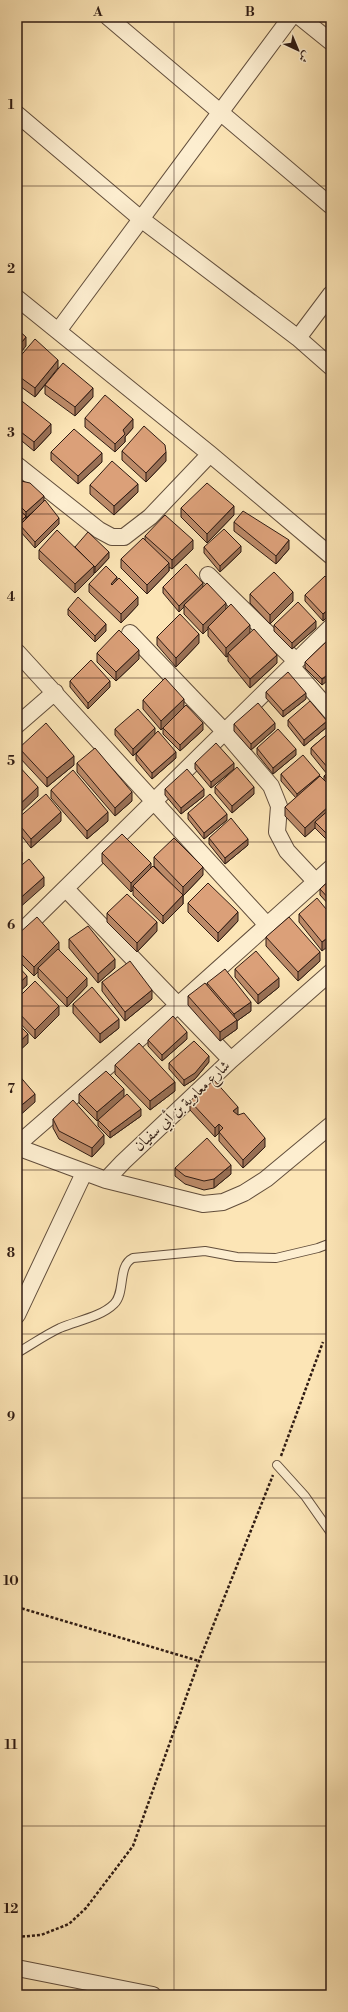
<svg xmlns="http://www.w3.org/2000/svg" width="348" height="2012" font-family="'Libre Bodoni',Amiri,serif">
<rect width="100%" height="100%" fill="#fce5b6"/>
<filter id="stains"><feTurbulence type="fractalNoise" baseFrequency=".005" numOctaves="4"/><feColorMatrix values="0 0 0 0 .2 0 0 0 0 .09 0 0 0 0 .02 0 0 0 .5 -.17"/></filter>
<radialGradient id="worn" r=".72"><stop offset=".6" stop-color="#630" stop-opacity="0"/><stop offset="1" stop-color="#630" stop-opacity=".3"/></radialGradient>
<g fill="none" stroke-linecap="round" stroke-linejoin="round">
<defs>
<path id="lane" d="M17,1353C31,1345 45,1335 60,1328C76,1321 101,1317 114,1304C126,1292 117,1266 133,1258L205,1251L237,1257L276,1258L318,1248L331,1243
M277,1465L305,1496L331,1533"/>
<path id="street" d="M108,17L331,206
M300,17L331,42
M17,114L141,219L298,338L331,367
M17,298L210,454L331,556
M58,331L291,17
M298,338L331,294
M17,465L99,530L112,537H124L150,517L210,454
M208,575L296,661
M130,633L224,731L271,786L279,806L277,832L287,851L316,882
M17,652L267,925
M291,666L331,712
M17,725L55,692
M66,889L231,1060
M17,936L331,627
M17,1145L177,1006L331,868
M17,1147L106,1180L123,1162L231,1060L331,972
M106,1180L203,1204L223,1202L244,1193L266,1179L331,1125
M17,1315L84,1173
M17,1968L153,1995"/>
</defs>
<!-- lane casing -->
<use href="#lane" stroke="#624e3c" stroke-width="10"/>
<!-- street casing -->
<use href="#street" stroke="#624e3c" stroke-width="18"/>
<!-- path -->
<path stroke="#2f1b13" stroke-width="2.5" stroke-dasharray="3 2" stroke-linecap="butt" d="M281,1456L323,1342
M17,1607L199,1661
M17,1937L41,1935L69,1924L86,1908L133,1846L199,1661L273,1475"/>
<!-- lane -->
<use href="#lane" stroke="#fdeed0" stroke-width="8"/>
<!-- street -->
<use href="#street" stroke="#fdeed0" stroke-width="16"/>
</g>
<!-- wall -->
<path fill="#bc8a68" stroke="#2f1b13" d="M17,360L58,368L93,397L75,416L45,394V385L35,397L17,384Z
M17,400L51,433L34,451L17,437Z
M85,418L133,428L125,437V442L115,452L85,427Z
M122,451L166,461L146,482L122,460Z
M51,452L102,462L78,484L51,460Z
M17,485L44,501L59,524L35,548L20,531V528L17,531Z
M90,485L138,492L114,515L90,494Z
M181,508L234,515L207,543L181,517Z
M234,522L289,549L276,564L234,531Z
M145,536L193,549L172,569L169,567V571L147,594L121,568V559L145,540Z
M75,547L109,558L95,573L94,572V574L75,593L39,559V550Z
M204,547L241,552L220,572L204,553Z
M117,580L138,605L121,623L89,592V584Z
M331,582V613L323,621L305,601V595Z
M163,587H203L250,632L277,663L250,688L228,661V656L226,657L208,636V629L203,634L184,614V607L179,612L163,593Z
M250,594L293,601L270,624L250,603Z
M68,609L106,631L95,642L68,615Z
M274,625L316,628L292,649L274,631Z
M157,637L199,643L176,667L157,645Z
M328,640L322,685L305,668V662Z
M97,653L139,659L116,681L97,662Z
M70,681L110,687L88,709L70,687Z
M266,692L306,699L283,717L266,698Z
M143,700L184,707L203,730L180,751L163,734V728L176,715L161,730L143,709Z
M288,720L327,727L304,746L288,726Z
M234,724L275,729L251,750L234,731Z
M115,729L155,735L133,756L115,735Z
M331,731V844L315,828L305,837L285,816V807L296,798L281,781V774L324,780V776L327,774L311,754V748Z
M19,748L74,765L47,787L19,757Z
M257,748L296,755L273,774L257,754Z
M136,754L176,758L152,779L136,760Z
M77,763L132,801L115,816L77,772Z
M195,763L234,769L211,788L195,769Z
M215,787L254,794L232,813L215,793Z
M165,789L204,796L181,814L165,795Z
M51,790L108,821L87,839L51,798Z
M188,813L227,820L204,839L188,819Z
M17,819L61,821L31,848L17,830Z
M209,838L248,845L225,864L209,844Z
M102,853L151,868L171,884L154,866V857L203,875L183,896V904L163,924L133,895V890L131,892L102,862Z
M331,879V907L320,895V889Z
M188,903L238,921L218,942L188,912Z
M107,913L157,931L137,952L107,922Z
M299,914L331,915L322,951L299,922Z
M17,935L59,950L87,986L67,1007L38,977V972L34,976L17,959Z
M266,937L320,961L298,981L266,946Z
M69,939L115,968L98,983L69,948Z
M235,969L279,987L258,1004L235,977Z
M102,982L152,999L125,1021L102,991Z
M207,983L251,1011L237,1021V1029L220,1041L188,1005V996L207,986Z
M17,999L59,1015L35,1039L17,1020Z
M73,1004L119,1028L100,1043L73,1013Z
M187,1039L162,1061L148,1046V1040Z
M209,1062L195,1079L184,1086L169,1069V1063Z
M115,1065L175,1091L150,1110L115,1074Z
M79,1094L124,1097L141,1116L110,1138L98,1126V1120L100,1118L97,1121L79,1103Z
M190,1101L238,1115L265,1147L243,1168L219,1141V1133L215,1137L190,1110Z
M53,1119L104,1144L92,1157L59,1139L53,1128Z
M175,1168L231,1174L214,1188L204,1190L185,1184L175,1176Z"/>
<!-- shaded-wall -->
<path fill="#997055" stroke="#2f1b13" d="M26,337V346L17,357V348Z
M58,360V368L35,397V388Z
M93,388V397L75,416V407Z
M133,419V428L125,437V442L115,452V444L123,430Z
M51,424V433L34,451V442Z
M166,452V461L146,482V473Z
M102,453V462L78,484V476Z
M138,484V492L114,515V506Z
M44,496V502L26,518V512Z
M234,506V515L207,543V534Z
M26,516V523L20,525V528L17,531V525Z
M59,518V524L35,548V542Z
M193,540V549L172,569V560Z
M289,540V549L276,564V556Z
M241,546V552L220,572V566Z
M109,552V558L95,573V567Z
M169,563V571L147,594V585Z
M94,566V574L75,593V584Z
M117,577V586L111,593V584Z
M203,583V589L184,605V607L179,612V606Z
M293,592V601L270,624V615Z
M138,597V605L121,623V614Z
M226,603V612L208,627V629L203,634V625Z
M331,607V613L323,621V614Z
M316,621V628L292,649V643Z
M106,624V631L95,642V636Z
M250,625V633L228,653V656L226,657V648Z
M199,634V643L176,667V658Z
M139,650V659L116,681V672Z
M277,655V663L250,688V679Z
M331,672V678L322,685V679Z
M110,681V687L88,709V703Z
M306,693V699L283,717V711Z
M184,699V708L161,730V721Z
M327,721V727L304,746V740Z
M203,723V730L180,751V745Z
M275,723V729L251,750V744Z
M155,728V735L133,756V749Z
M296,749V755L273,774V768Z
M176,752V758L152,779V773Z
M74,756V765L47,787V778Z
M234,763V769L211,788V782Z
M331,765V771L328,774V768Z
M320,775L297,800V794Z
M38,787V796L17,816V807Z
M254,787V794L232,813V806Z
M204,789V796L181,814V808Z
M132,792V801L115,816V808Z
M331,804V813L315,822V828L305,837V828Z
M61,812V821L31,848V839Z
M108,812V821L87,839V831Z
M227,814V820L204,839V833Z
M248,839V845L225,864V858Z
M22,852V861L17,866V857Z
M151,863V871L133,886V890L131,892V883Z
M203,867V875L183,896V887Z
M44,877V886L17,910V901Z
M183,895V904L163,924V916Z
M238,912V921L218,942V933Z
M157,922V931L137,952V943Z
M331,935V944L322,951V942Z
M59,942V951L38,968V972L34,976V967Z
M320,952V961L298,981V972Z
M115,959V968L98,983V974Z
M27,976V985L17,994V985Z
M87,978V986L67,1007V998Z
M279,978V987L258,1004V995Z
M152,990V999L125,1021V1012Z
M251,1002V1011L237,1021V1029L220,1041V1032L234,1022V1014Z
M59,1006V1015L35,1039V1030Z
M119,1019V1028L100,1043V1034Z
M187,1032V1039L162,1061V1055Z
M28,1034V1043L17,1053V1044Z
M209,1056V1062L195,1079L184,1086V1080Z
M175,1082V1091L150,1110V1101Z
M124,1089V1098L97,1121V1112Z
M35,1094V1102L17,1118V1109Z
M238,1107V1116L233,1111Z
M141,1109V1116L110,1138V1132Z
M219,1124V1133L215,1137V1128Z
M104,1135V1144L92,1157V1148Z
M265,1138V1147L243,1168V1160Z
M231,1165V1174L214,1188V1179Z"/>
<!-- building -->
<path fill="#dba079" stroke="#2f1b13" d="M17,329L26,337L17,348Z
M35,339L58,360L35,388L17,375V360Z
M63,363L93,388L75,407L45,385Z
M105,395L133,419L123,430L125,434L115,444L85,418Z
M18,398L51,424L34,442L17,429V400Z
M144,426L165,445L166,452L146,473L122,451Z
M74,429L102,453L78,476L51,452Z
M112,461L138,484L114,506L90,485Z
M21,481L30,483L44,496L26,512L17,503V485Z
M207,483L234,506L207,534L181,508Z
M45,500L59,518L35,542L20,525Z
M17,508L26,516L17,525Z
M243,511L289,540L276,556L234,522Z
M165,515L193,540L172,560L145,536Z
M224,529L241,546L220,566L204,547Z
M57,530L94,566L75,584L39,550Z
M88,532L109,552L95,567L75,547Z
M143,538L169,563L147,585L121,559Z
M186,564L203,583L179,606L163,587Z
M106,566L117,577L111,584L112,585L119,578L138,597L121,614L89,584Z
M274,572L293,592L270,615L250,594Z
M325,576L331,582V607L323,614L305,595Z
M207,583L226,603L203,625L184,605Z
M78,597L106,624L95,636L68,609Z
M298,602L316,621L292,643L274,625Z
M231,604L250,625L226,648L208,627Z
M180,614L199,634L176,658L157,637Z
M254,629L277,655L250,679L228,653Z
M119,630L139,650L116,672L97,653Z
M328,640L331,643V672L322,679L305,662Z
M91,660L110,681L88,703L70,681Z
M288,672L306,693L283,711L266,692Z
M165,678L184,699L161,721L143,700Z
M310,701L327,721L304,740L288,720Z
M258,703L275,723L251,744L234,724Z
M186,705L203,723L180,745L163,728Z
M138,709L155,728L133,749L115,729Z
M46,723L74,756L47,778L19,748Z
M278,729L296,749L273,768L257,748Z
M158,731L176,752L152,773L136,754Z
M331,731V765L328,768L311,748Z
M216,743L234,763L211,782L195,763Z
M95,748L132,792L115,808L77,763Z
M303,755L320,775L297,794L281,774Z
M17,764L38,787L17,807Z
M237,767L254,787L232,806L215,787Z
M187,769L204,789L181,808L165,789Z
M73,770L108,812L87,831L51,790Z
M331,770V784L324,776Z
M320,776L331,787V804L305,828L285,807Z
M46,794L61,812L31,839L17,822V819Z
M210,794L227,814L204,833L188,813Z
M331,808V838L315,822Z
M231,818L248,839L225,858L209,838Z
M122,834L151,863L131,883L102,853Z
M174,838L203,867L183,887L154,857Z
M17,846L22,852L17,857Z
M29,859L44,877L17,901V869Z
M153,866L183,895L163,916L133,886Z
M331,879V901L320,889Z
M208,883L238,912L218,933L188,903Z
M127,894L157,922L137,943L107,913Z
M317,898L331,915V935L322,942L299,914Z
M37,917L59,942L34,967L17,950V935Z
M289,917L320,952L298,972L266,937Z
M88,926L115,959L98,974L69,939Z
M58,949L87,978L67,998L38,968Z
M256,951L279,978L258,995L235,969Z
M130,961L152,990L125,1012L102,982Z
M17,965L27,976L17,985Z
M225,969L251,1002L234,1014L207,983Z
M35,981L59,1006L35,1030L17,1011V999Z
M205,983L237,1020L220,1032L188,996Z
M92,987L119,1019L100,1034L73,1004Z
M173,1016L187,1032L162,1055L148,1040Z
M17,1023L28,1034L17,1044Z
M194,1041L209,1056L195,1073L184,1080L169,1063Z
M139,1043L175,1082L150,1101L115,1065Z
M106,1071L124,1089L97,1112L79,1094Z
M17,1073L35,1094L17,1109Z
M214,1080L238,1107L233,1111L238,1115L244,1113L265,1138L243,1160L219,1132L223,1128L219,1124L215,1128L190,1101Z
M127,1094L141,1109L110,1132L98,1120Z
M73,1100L104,1135L92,1148L59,1131L53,1119Z
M207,1138L231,1165L214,1179L204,1181L185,1176L175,1168Z"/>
<!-- grid -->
<path fill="none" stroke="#2f1b13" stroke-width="1" stroke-opacity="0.55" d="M174,17V1995M17,186H331M17,350H331M17,514H331M17,678H331M17,842H331M17,1006H331M17,1170H331M17,1334H331M17,1498H331M17,1662H331M17,1826H331"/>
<g text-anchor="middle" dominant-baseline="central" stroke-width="3" stroke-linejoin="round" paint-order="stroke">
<!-- street labels -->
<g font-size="15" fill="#2f1b13" stroke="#fdeed0">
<text transform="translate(182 1106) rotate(-43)">شارع معاوية بن أبي سفيان</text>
</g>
</g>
<!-- margin -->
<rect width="348" height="2012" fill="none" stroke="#fce5b6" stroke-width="44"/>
<!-- north arrow -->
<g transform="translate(298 50) rotate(136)" stroke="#fdeed0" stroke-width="3" paint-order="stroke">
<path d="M0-3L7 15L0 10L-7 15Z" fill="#2f1b13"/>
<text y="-6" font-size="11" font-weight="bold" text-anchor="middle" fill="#2f1b13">ش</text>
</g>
<rect x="22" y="22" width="304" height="1968" fill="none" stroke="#2f1b13" stroke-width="1.5"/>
<g font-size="13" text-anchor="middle" font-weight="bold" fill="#2f1b13">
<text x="98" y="16">A</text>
<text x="250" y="16">B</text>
<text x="11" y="109">1</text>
<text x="11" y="273">2</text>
<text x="11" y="437">3</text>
<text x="11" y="601">4</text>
<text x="11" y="765">5</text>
<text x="11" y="929">6</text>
<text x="11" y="1093">7</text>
<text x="11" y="1257">8</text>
<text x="11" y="1421">9</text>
<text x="11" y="1585">10</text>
<text x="11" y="1749">11</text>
<text x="11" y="1913">12</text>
</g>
<rect width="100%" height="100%" filter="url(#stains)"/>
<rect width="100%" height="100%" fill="url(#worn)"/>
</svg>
